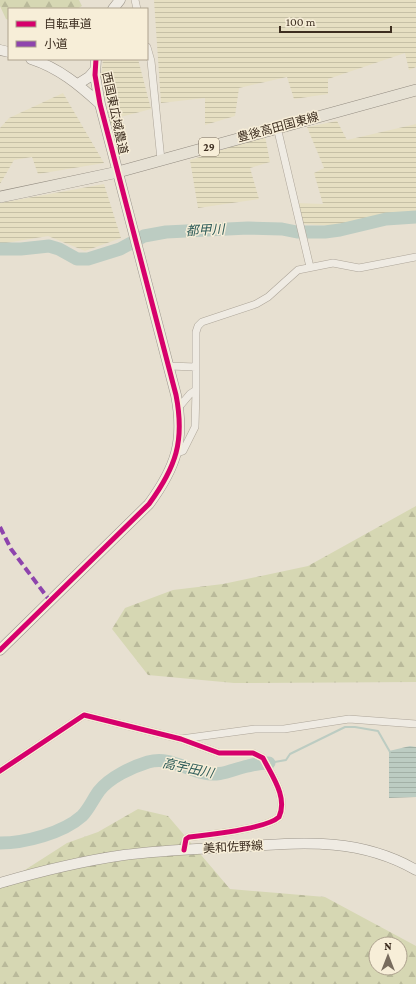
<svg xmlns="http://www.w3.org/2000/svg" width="416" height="984" font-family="'Crimson Pro','Noto Sans JP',serif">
<defs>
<pattern id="farmland-rules" width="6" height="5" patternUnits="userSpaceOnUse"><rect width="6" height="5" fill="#e6dfc2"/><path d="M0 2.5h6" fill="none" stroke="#c6c0a6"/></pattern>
<pattern id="forest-firs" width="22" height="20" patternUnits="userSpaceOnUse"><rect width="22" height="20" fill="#d6d7b3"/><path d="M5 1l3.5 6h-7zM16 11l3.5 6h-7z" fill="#b9b99a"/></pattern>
<pattern id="water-rules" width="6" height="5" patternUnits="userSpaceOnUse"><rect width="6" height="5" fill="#bcccc2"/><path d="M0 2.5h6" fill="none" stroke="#a2b0a6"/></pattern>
</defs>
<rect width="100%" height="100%" fill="#e7e0d1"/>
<!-- farmland -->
<path fill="url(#farmland-rules)" d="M154,0H416V67L409,70L405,53L328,79V94L294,99L287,77L239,88L235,116L205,125V98L161,103Z
M103,59H138L151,109L117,118L116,151L101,77Z
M63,93L104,163L38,174L32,157L14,160L0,184V128L9,118Z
M337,121L347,140L416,124V212L337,226L302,224L297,203L323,204L314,173L324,168L307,127Z
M265,136L270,162L250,168L259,199L198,208L190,160Z
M104,184L121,238L85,251L48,236L0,244V203Z"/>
<!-- forest -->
<path fill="url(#forest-firs)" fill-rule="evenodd" d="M0,0H79L82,6L77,9H9V20L6,19L0,6Z
M416,506V682L234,683L148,675L112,629L125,608L173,590L223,584L308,566Z
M138,809L168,816L230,889L325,897L416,946V984H0V886L67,843L98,832ZM376,944H400V968H376Z"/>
<!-- water -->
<path fill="url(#water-rules)" d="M410,746L416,747V797L389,798V751Z"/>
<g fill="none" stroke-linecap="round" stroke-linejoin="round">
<!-- stream -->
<path stroke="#bcccc2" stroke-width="2" d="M269,763L286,760L290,754L345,727H355L378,731L390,752"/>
<!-- river -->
<path stroke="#bcccc2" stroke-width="13" d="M0,249H21L49,246L59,249L77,259H88L120,249L144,236L166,232L248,228L282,229L297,232H325L340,230L386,219L416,217
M0,843C25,843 63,833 82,816C89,809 93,799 99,791C110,777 132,767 148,762C169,756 184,769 204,773C220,777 233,769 248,766C255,764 262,763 269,763"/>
<defs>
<path id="street" d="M135,0L137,9
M147,47L151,61L161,160
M277,127L310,267
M169,366L196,367
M179,407L190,394L196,390V332L198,326L202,322L256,304L268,297L298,270L333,263L359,268L416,257
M177,453L183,451L195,427L196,390
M181,739L255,729H284L349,719L416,724
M0,771L84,715L181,739L219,753H253L263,758C272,776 288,797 279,817C266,829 208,835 189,837L186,839L184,850"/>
<path id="secondary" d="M113,9L120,0
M0,50L9,52
M31,59C59,68 79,85 100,104
M78,84L89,77L95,70
M0,650L149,504C176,467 185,441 176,395L100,104L95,75L96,59
M0,883C41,871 82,861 124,855C160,850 197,849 233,847C298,843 357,836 416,870"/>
<path id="primary" d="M0,197L118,172L416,90"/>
</defs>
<!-- street casing -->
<use href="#street" stroke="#ada599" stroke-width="8"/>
<!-- secondary casing -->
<use href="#secondary" stroke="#9c958a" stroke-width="11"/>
<!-- primary casing -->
<use href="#primary" stroke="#928b80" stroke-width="12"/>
<!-- street -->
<use href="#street" stroke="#efebe3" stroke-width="7"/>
<!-- secondary -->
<use href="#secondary" stroke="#efebe3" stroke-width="10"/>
<!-- primary -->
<use href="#primary" stroke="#e6e1d4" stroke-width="11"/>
<!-- quiet -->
<path stroke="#8e44ad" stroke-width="4" stroke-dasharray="8 4" stroke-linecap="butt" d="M0,527L11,549L50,601"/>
<defs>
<path id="cycleway" d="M0,650L149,504C176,467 185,441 176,395L100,104L95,75L96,59
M0,771L84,715L181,739L219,753H253L263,758C272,776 288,797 279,817C266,829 208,835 189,837L186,839L184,850"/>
</defs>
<!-- cycleway casing -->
<use href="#cycleway" stroke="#f7eed8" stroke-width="8"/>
<!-- cycleway -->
<use href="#cycleway" stroke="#d6006c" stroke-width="5"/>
</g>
<g text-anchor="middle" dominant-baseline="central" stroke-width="3" stroke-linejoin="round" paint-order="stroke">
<!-- shield labels -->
<rect fill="#f7eed8" stroke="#756857" stroke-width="1" x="199" y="138" width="20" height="18" rx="3"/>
<g font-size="11" font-weight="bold" fill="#3d2e20">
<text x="209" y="147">29</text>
</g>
<!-- street labels -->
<g font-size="12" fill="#3d2e20" stroke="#f7eed8">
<text transform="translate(115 113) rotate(78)">西国東広域農道</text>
<text transform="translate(278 127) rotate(-15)">豊後高田国東線</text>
<text transform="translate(233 847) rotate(-3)">美和佐野線</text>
</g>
<!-- water labels -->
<g font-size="13" font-style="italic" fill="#2f5d5a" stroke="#f7eed8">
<text transform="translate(205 230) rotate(-3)">都甲川</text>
<text transform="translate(188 768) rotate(12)">高宇田川</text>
</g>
</g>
<!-- legend -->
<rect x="8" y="8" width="140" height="52" fill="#f7eed8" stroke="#ada18e"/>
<rect x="16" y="21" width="20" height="6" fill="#d6006c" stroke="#ada18e"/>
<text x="44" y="28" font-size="12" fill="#3d2e20">自転車道</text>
<rect x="16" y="41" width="20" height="6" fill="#8e44ad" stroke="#ada18e"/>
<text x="44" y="48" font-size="12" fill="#3d2e20">小道</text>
<!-- north arrow -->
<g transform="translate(388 956)"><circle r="19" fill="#f7eed8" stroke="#ada18e"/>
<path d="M0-3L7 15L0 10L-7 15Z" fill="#786c5e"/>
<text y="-6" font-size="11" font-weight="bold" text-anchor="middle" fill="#3d2e20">N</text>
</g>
<!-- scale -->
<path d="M280 26v6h111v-6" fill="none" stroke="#3d2e20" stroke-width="2"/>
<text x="286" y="26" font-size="12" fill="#3d2e20" stroke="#f7eed8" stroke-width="3" paint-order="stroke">100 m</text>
</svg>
